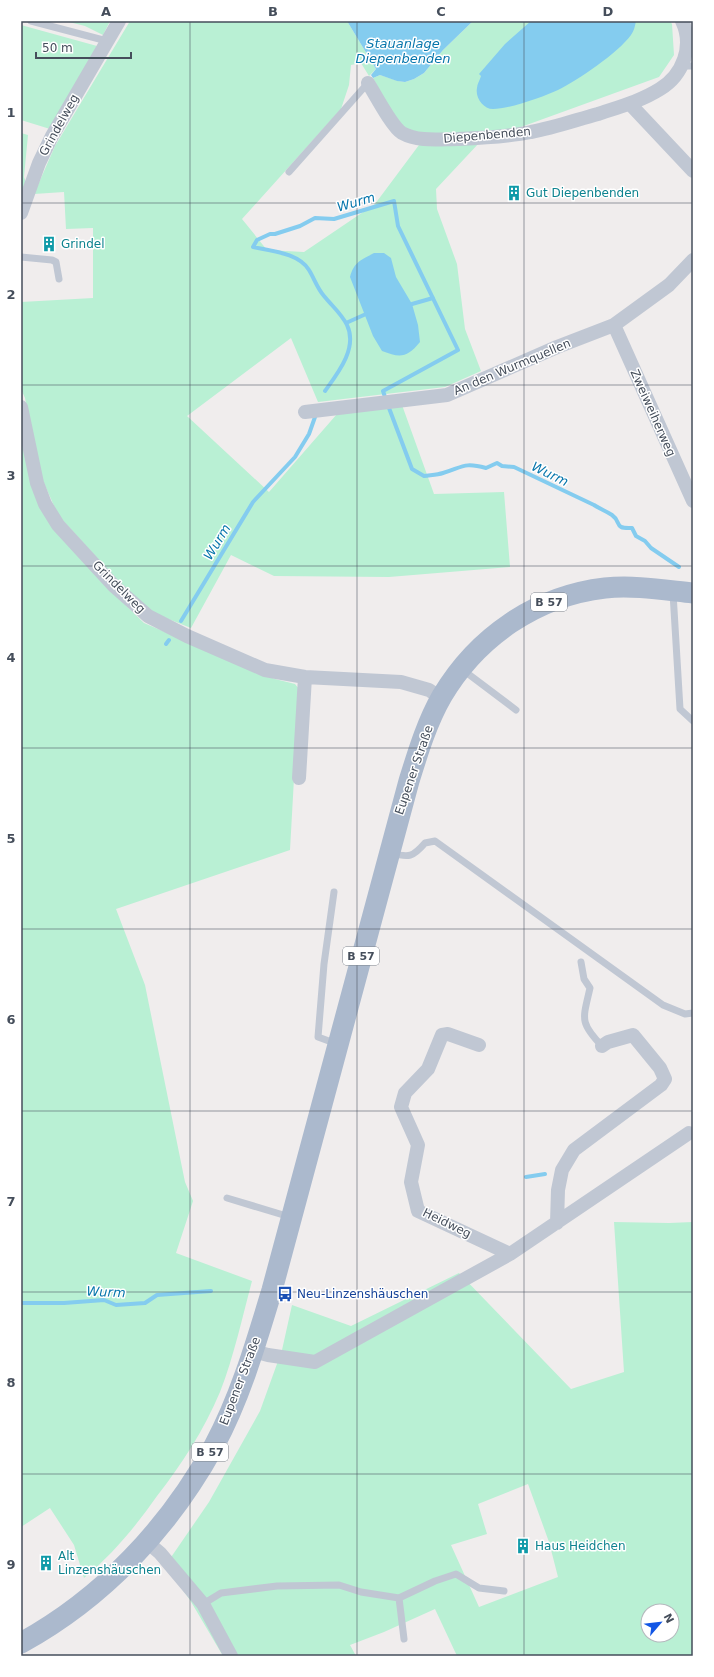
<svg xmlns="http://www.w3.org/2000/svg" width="714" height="1677" font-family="'DejaVu Sans',sans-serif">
<rect width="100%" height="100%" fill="#f0eded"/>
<!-- green -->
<path fill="#b9f0d4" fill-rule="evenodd" d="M65,21H110L103,35L85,26Z
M130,21H347L376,69L369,76L361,63L351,65L349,85L341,109L242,219L267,250L304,252L375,204L419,145L480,142L436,189L437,209L457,264L465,329L481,371L445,387L318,402L291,338L187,416L269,492L337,414L402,405L434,494L504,492L510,567L389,577L274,576L231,555L191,628L153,613L130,594L58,515L40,474L25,398L21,389V302L93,298V228L66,229L64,192L34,194L55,146Z
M473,21H670L672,24L674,55L659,77L510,131C492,134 412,138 401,126C389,113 382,94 373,78L380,75L398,81L405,82L414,79L424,73L443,50Z
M21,25L97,46L50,129L21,120Z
M21,133L28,135L24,177L26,183L21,199Z
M21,440L35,496L110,590L144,623L275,679L295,684L299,689L290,850L116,909L145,985L185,1182L193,1201L176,1253L252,1281C242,1318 234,1356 220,1392C204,1430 182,1464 157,1496C136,1526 113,1554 84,1578L74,1545L50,1508L21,1527Z
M614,1222L669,1223L693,1222V1656H457L435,1609L384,1632L350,1645L356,1656H223L190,1600L165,1566L209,1502L260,1411L282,1350L292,1305L351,1326L459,1273L571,1389L624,1372ZM528,1484L549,1542L558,1577L479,1607L451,1545L487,1534L478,1504ZM648,1611H672V1635H648Z"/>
<!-- water -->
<path fill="#84ccef" d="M347,21H473L443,50L424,73L414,79L405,82L397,81L380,75L373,78L371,75L376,69Z
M531,21H636C635,26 634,31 631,35C618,53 578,80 558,90C543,97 509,109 493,109C483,109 475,97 477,88C477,84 480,80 481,76L479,74L505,44Z
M374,253H384L391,258L396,277L412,304L418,325L420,342C407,358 400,358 382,351L373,336L350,277C354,262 361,260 374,253Z"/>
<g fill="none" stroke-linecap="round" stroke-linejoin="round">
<!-- stream -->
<path stroke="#84ccef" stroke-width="4" d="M412,304L433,298
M346,323L366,314
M325,391C338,373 358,348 347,325C341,313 332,306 324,296C317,288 314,278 309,270C299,253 271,251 253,247L257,240L270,234H275L300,226L315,218L334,219L394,201L398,226L458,350L383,391L386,400
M389,408L412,469L424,476C430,475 437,475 443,473C463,467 464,462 486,468L497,463L502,466L514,467L594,505C600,509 606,511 612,515C622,522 613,529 632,528L636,536L645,541L651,548L679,567
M181,621L253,502L295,457L309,434L315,417
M166,644L169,640
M526,1177L545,1174
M21,1303H64L104,1300L116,1305L145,1303L157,1295L211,1291"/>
<!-- lane -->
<path stroke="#c0c7d3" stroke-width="7" d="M31,21L107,41
M681,66H693
M289,172L368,83
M21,257L52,260L56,262L59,279
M673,593L680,709L693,721
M463,670L516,710
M391,853C409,858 413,857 425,843L435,841L663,1005L685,1014L693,1013
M334,892L324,964L318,1037L337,1044
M581,962L584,979L590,988C583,1019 579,1022 602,1046
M227,1198L290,1217
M203,1604L221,1593L277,1586L339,1585L361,1592L399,1598
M404,1639L399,1598L435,1581L456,1574L479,1588L504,1591"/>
<!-- street -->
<path stroke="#c0c7d3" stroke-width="14" d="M368,83C375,94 392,127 402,133C418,142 440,139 458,139C482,138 507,137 531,132C553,128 576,120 598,114C619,107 641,101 660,89C683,75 694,46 682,21
M630,104L693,171
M21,213L39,163L52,136L119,21
M614,325L693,501
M21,407L37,483L45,504L58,525L114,586L148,616L187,636L265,670L305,677L401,682L429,690L441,698
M305,412L447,395L557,347L614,325L669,285L693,260
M299,778L305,677
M479,1045L448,1034L442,1035L428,1069L405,1093L401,1107L418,1145L411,1182L418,1211L510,1254
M557,1223L558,1190L562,1170L574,1150L661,1085L665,1079L660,1068L633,1035L608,1042L602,1046
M253,1351L268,1355L315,1362L510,1254L689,1133
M147,1542L160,1553L203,1604L231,1656"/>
<!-- primary -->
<path stroke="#abb9cd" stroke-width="21" d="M21,1643C103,1598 169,1528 214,1446C240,1398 256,1343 272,1290L409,781C418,752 427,722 442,696C477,637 536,596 605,588C634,585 664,590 693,593"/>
</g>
<!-- grid -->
<path fill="none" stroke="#454e5b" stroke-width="1" stroke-opacity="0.55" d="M190,21V1656M357,21V1656M524,21V1656M21,203H693M21,385H693M21,566H693M21,748H693M21,929H693M21,1111H693M21,1292H693M21,1474H693"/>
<!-- icons -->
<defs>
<symbol id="building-bare" viewBox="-9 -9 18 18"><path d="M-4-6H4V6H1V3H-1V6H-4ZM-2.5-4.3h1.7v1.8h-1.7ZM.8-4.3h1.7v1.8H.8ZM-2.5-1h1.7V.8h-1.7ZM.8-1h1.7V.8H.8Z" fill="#0f9aa8" stroke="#fff" stroke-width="2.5" paint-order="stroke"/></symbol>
<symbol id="bus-bare" viewBox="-9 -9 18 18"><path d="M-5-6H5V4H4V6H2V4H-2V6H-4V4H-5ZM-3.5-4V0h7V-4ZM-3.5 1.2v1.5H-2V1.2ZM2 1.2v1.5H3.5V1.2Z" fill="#1a4fb4" stroke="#fff" stroke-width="2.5" paint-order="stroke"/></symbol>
</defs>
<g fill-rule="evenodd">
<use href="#building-bare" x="503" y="182" width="22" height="22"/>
<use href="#building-bare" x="38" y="233" width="22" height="22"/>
<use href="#bus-bare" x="274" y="1283" width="22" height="22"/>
<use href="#building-bare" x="512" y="1535" width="22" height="22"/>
<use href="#building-bare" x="35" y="1552" width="22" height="22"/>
</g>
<g text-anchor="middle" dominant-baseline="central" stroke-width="3" stroke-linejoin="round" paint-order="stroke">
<!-- shield labels -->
<g fill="#fff" stroke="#7d838c" stroke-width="1">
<rect x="531" y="593" width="36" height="18" rx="3"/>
<rect x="343" y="947" width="36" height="18" rx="3"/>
<rect x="192" y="1443" width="36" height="18" rx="3"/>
</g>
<g font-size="11" font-weight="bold" fill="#454e5b">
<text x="549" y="602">B 57</text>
<text x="361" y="956">B 57</text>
<text x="210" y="1452">B 57</text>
</g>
<!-- street labels -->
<g font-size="12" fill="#454e5b" stroke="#fff">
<text transform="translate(59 125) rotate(-61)">Grindelweg</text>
<text transform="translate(487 135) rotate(-5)">Diepenbenden</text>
<text transform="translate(512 367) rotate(-23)">An den Wurmquellen</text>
<text transform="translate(653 413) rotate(66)">Zweiweiherweg</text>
<text transform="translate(119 587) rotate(45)">Grindelweg</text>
<text transform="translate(414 770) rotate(-71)">Eupener Straße</text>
<text transform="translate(447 1223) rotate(26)">Heidweg</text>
<text transform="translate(240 1381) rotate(-69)">Eupener Straße</text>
</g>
<!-- culture labels -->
<g font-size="12" fill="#0d838f" stroke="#fff" text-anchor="start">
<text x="526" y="193">Gut Diepenbenden</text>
<text x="61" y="244">Grindel</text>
<text x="535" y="1546">Haus Heidchen</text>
<text x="58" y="1556">Alt<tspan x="58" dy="14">Linzenshäuschen</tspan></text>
</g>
<!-- transit labels -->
<g font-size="12" fill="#164399" stroke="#fff" text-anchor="start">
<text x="297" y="1294">Neu-Linzenshäuschen</text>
</g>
<!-- water labels -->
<g font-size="13" font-style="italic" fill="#0776ac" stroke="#fff">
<text x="403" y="43">Stauanlage<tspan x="403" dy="15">Diepenbenden</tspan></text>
<text transform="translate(356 202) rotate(-16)">Wurm</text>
<text transform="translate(550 474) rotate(26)">Wurm</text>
<text transform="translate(217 542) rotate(-59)">Wurm</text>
<text transform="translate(106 1292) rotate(3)">Wurm</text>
</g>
</g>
<!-- border -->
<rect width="714" height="1677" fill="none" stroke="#ffffff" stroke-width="44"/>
<!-- north arrow -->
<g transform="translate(660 1623) rotate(62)"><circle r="19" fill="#ffffff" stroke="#b5b8bd"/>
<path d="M0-3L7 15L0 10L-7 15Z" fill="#1256e5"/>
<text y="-6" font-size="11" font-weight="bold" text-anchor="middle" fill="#454e5b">N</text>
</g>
<!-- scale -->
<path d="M36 52v6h95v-6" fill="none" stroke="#454e5b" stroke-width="2"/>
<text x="42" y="52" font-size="12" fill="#454e5b" stroke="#ffffff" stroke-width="3" paint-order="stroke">50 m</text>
<rect x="22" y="22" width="670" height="1633" fill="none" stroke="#454e5b" stroke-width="1.5"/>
<g font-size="13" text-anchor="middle" font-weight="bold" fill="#454e5b">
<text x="106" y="16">A</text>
<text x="273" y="16">B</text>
<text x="441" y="16">C</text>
<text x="608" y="16">D</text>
<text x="11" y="117">1</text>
<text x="11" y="299">2</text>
<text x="11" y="480">3</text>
<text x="11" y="662">4</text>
<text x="11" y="843">5</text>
<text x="11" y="1024">6</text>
<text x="11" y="1206">7</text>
<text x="11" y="1387">8</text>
<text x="11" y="1569">9</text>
</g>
</svg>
